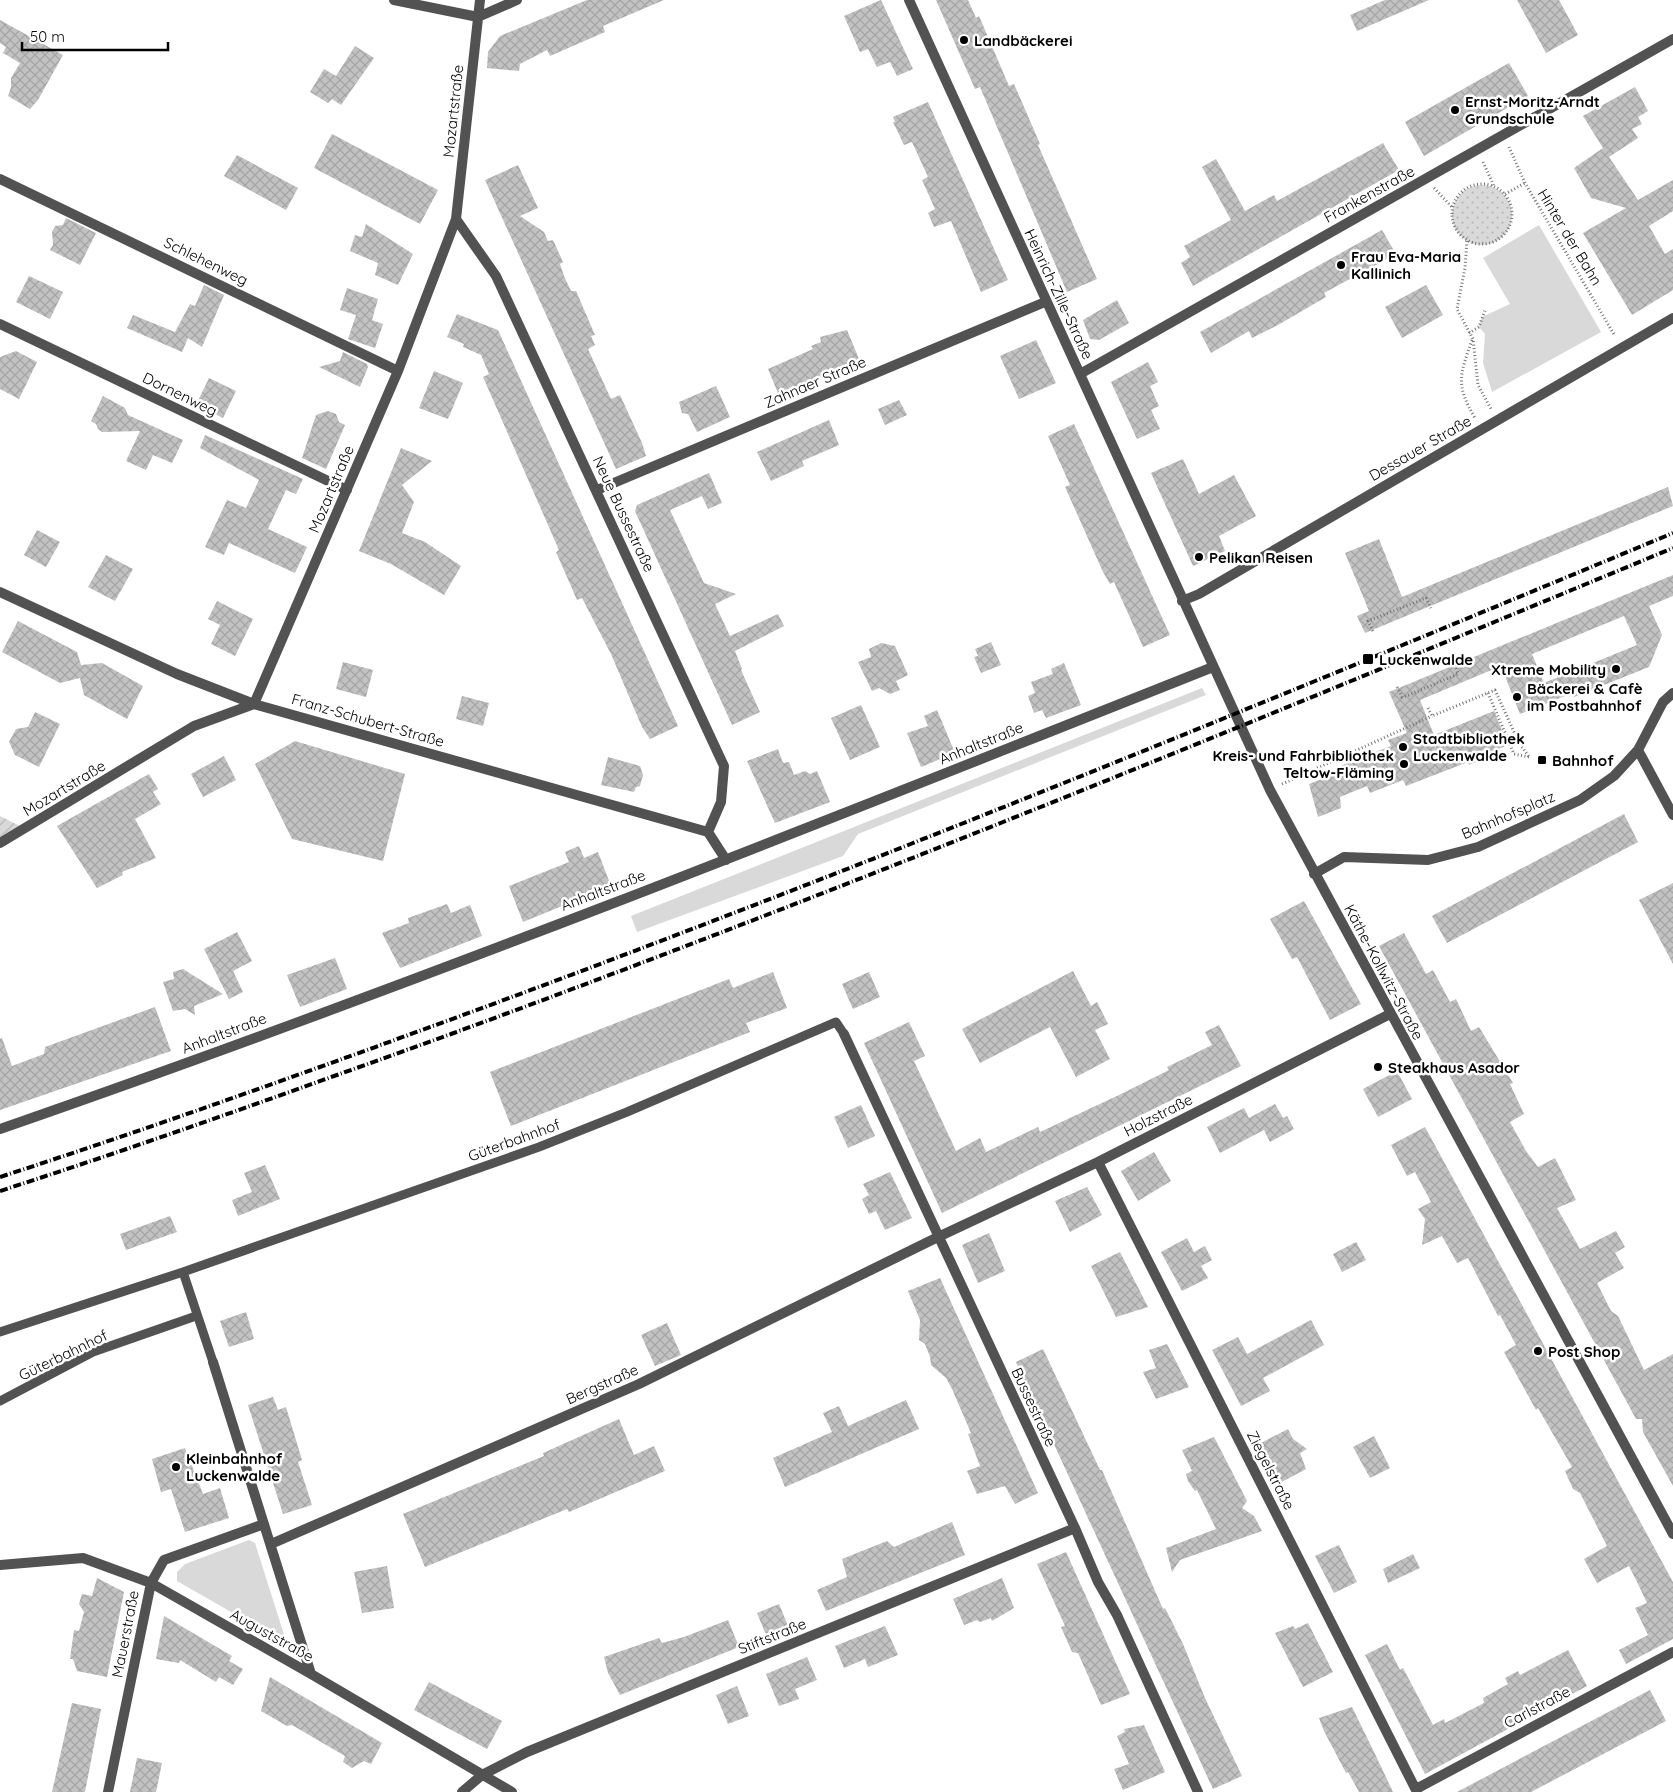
<svg xmlns="http://www.w3.org/2000/svg" width="1673" height="1792" font-family="Quicksand,sans-serif">
<defs>
<pattern id="park-dots" width="8" height="8" patternUnits="userSpaceOnUse" patternTransform="scale(1.25)"><rect width="8" height="8" fill="#d9d9d9"/><path d="M2 2h.1M6 6h.1" fill="none" stroke="#b8b8b8" stroke-width="1.8" stroke-linecap="round"/></pattern>
<pattern id="garden-furrows" width="10" height="10" patternUnits="userSpaceOnUse" patternTransform="scale(1.25)"><rect width="10" height="10" fill="#d9d9d9"/><path d="M-1 1l2-2M0 10L10 0M9 11l2-2" fill="none" stroke="#b8b8b8"/></pattern>
<pattern id="building-cross-hatch" width="8" height="8" patternUnits="userSpaceOnUse" patternTransform="scale(1.25)"><rect width="8" height="8" fill="#c2c2c2"/><path d="M0 0l8 8M0 8l8-8" fill="none" stroke="#a5a5a5"/></pattern>
</defs>
<rect width="100%" height="100%" fill="#fff"/>
<!-- grass -->
<path fill="#d9d9d9" d="M1539,225L1601,332L1492,392L1483,363L1485,334L1479,327L1482,317L1510,304L1483,258Z
M1202,688L1206,695L1201,697L858,834L843,856L637,932L631,916Z
M249,1540L255,1543L287,1644L177,1581V1572L185,1564Z"/>
<!-- park -->
<path fill="url(#park-dots)" d="M1452 215a30 30 0 1 1 60 0a30 30 0 1 1-60 0Z"/>
<!-- garden -->
<path fill="url(#garden-furrows)" d="M0,816L26,829L0,843Z"/>
<!-- building -->
<path fill="url(#building-cross-hatch)" fill-rule="evenodd" d="M587,0H664L603,26L605,32L550,56L547,50L520,64L519,71L487,68L488,52L500,36Z
M881,0L913,69L897,76L890,62L877,67L868,49L860,52L844,16Z
M936,0H968L976,18L979,16L1009,86L1014,84L1040,144L1038,145L1097,279L1067,292L980,87L975,89Z
M1385,0H1429L1357,31L1350,15Z
M1517,0H1559L1578,35L1546,53Z
M0,20L63,55L38,100L30,109L8,96L11,87V78L20,63L3,53L6,47L0,43Z
M355,46L374,58L341,105L332,99L328,103L310,92L324,69L336,76Z
M1509,63L1528,96L1424,156L1405,122Z
M1635,87L1648,111L1638,117L1642,124L1632,129L1638,138L1609,157L1638,200L1673,180V211L1649,226L1665,254L1673,249V290L1632,315L1583,233L1626,208L1591,198L1574,168L1603,148L1583,116Z
M928,102L1008,280L981,292L951,221L934,227L928,213L935,209L922,180L928,177L912,142L904,145L893,122H895L893,117Z
M332,134L438,190L420,224L314,168Z
M1383,143L1399,170L1193,286L1181,263L1190,257L1184,246L1231,220L1202,167L1216,159L1245,211L1274,195L1277,201Z
M237,155L298,188L286,210L224,176Z
M518,165L538,208L520,216L544,232L548,241L553,240L563,262L560,264L564,276L571,291H576L595,335L591,336L595,345L588,349L611,399L620,395L642,443L646,456L616,469L485,180Z
M66,218L96,233L80,265L50,250L53,245L52,232L55,226L63,225Z
M366,224L413,254L398,285L375,275L378,263L350,251L355,235L362,237Z
M1382,230L1396,254L1324,293L1326,297L1278,325L1252,338L1249,331L1211,353L1200,332Z
M29,276L63,292L50,319L16,302Z
M204,285L224,295L202,347L188,338L182,352L127,328L133,315L175,332L190,304L195,306Z
M1426,285L1443,315L1402,338L1385,307Z
M347,288L378,299L372,320L383,324L375,348L348,339L356,315L340,310Z
M1117,300L1129,323L1099,340L1090,339L1083,320Z
M457,314L498,330L678,726L650,739L642,727L611,654L582,598L577,600L556,552L559,550L483,377L489,374L481,355L463,347L464,344L447,337Z
M847,330L859,359L780,398L768,369L813,349L811,346L821,342L820,337Z
M1036,340L1056,383L1019,399L1000,356Z
M16,351L37,362L19,399L0,389V357Z
M343,352L367,364L368,367L360,387L319,367L340,361Z
M1148,362L1158,382L1150,386L1159,406L1151,410L1160,429L1137,439L1111,382Z
M434,371L463,383L448,419L419,408Z
M209,378L236,391L223,418L196,405Z
M716,386L730,417L697,432L688,414L682,413L679,402Z
M103,396L125,408L128,415L183,440L172,463L153,455L146,470L126,461L140,431L102,432L98,429L96,424L91,421Z
M899,400L907,415L885,425L878,409Z
M328,411L336,414L339,422L345,425L326,469L302,458L316,415Z
M829,420L839,445L802,461L804,466L771,481L757,452Z
M1074,424L1170,635L1143,647L1114,582L1110,584L1103,572L1065,487L1070,485L1048,436Z
M205,435L303,479L296,494L286,490L268,529L307,547L295,573L229,543L224,555L205,547L227,500L246,508L259,480L200,448Z
M401,448L432,461L402,485L414,502L402,533L425,542L461,566L444,595L391,564L359,551Z
M1183,459L1199,494L1234,475L1256,516L1219,536L1225,551L1193,566L1151,473Z
M709,473L722,503L708,509L702,496L670,510L704,583L736,594L715,604L730,636L778,614L784,626L735,651L742,669L741,670L760,712L732,725L635,511L637,505Z
M1668,487L1673,506L1365,633L1357,616L1369,611L1345,553L1379,539L1402,597Z
M37,530L60,542L46,567L24,555Z
M106,555L133,569L115,601L88,587Z
M1673,575V596L1649,606L1662,635L1649,667L1574,697L1572,693L1520,714L1501,666L1420,700L1434,735L1494,711L1508,745L1484,755L1486,758L1469,765L1468,762L1406,786L1403,780L1370,793L1367,786L1340,797L1341,808L1318,817L1309,784L1340,772L1338,767L1348,763L1351,756L1357,759L1391,746L1388,740L1407,733L1389,692ZM1624,616L1637,645L1544,683L1532,654Z
M217,601L253,619L235,656L211,644L220,625L208,619Z
M18,621L77,652L81,665L102,663L143,686L127,719L84,695L80,678L60,683L2,652Z
M991,642L1001,665L981,673L974,657L978,656L975,649Z
M881,643L895,646L908,675L896,681L900,690L890,694L879,688L872,691L858,662L871,657L869,649Z
M343,662L373,670L366,697L336,689Z
M1064,663L1081,705L1046,718L1042,710L1034,713L1028,696L1035,693L1031,682L1053,674L1051,669Z
M462,696L489,703L483,726L456,719Z
M861,705L880,747L850,760L831,718Z
M937,710L955,753L921,767L907,733L928,726L924,716Z
M35,712L60,724L39,767L15,755L9,742L16,729L28,727Z
M295,741L405,774L383,861L292,839L255,764Z
M778,749L783,763L789,762L794,775L805,771L810,774L817,771L830,802L775,823L747,761Z
M224,756L236,780L203,797L191,774Z
M608,757L640,766L643,775L640,786L636,787L634,792L601,785Z
M149,774L158,789L153,792L161,804L135,819L156,858L122,872L123,875L97,888L57,826Z
M1624,814L1638,842L1447,943L1432,916Z
M579,846L584,858L598,852L611,886L523,922L509,886L569,862L565,852Z
M1673,883V964L1639,900Z
M1304,901L1361,1004L1330,1020L1297,957L1292,959L1270,919Z
M447,904L451,913L470,905L482,936L400,968L382,933L409,923L408,918Z
M237,932L252,961L233,971L243,992L229,999L204,949Z
M1404,933L1426,974L1433,970L1450,1002L1456,999L1471,1031L1479,1027L1513,1083L1510,1084L1524,1114L1510,1122L1526,1151L1538,1167L1555,1158L1576,1200L1557,1208L1580,1249L1616,1231L1625,1247L1615,1253L1624,1268L1597,1283L1611,1311L1618,1316L1644,1370L1673,1354V1486L1643,1432L1642,1419H1636L1379,946Z
M335,958L347,989L300,1007L287,975Z
M183,969L223,994L194,1006L195,1015L185,1009L173,1011L163,982L174,979L173,972Z
M1073,971L1091,1006L1097,1002L1108,1024L1095,1030L1110,1059L1076,1077L1050,1027L980,1063L962,1029Z
M773,972L787,1008L746,1023L750,1032L511,1126L490,1072L729,979L733,988Z
M869,972L880,997L853,1009L842,984Z
M155,1007L171,1051L0,1110V1039L2,1038L12,1066L44,1054L45,1047Z
M909,1022L925,1056L914,1061L956,1151L980,1138L986,1152L1038,1127L1040,1132L1119,1095L1169,1070L1167,1067L1212,1045L1205,1032L1219,1025L1241,1066L942,1213L864,1043Z
M1397,1071L1412,1099L1378,1117L1363,1089Z
M1275,1104L1283,1118L1287,1116L1294,1129L1270,1142L1264,1130L1220,1153L1207,1127L1244,1108L1249,1118Z
M861,1105L875,1136L848,1148L834,1117Z
M1425,1127L1673,1582V1639L1626,1664L1619,1650L1648,1635L1635,1608L1647,1603L1638,1584L1629,1566L1597,1583L1584,1559L1607,1546L1580,1493L1573,1489L1565,1471L1572,1467L1538,1408L1536,1410L1504,1352L1516,1345L1500,1315L1498,1316L1468,1258L1457,1263L1442,1236L1422,1245L1425,1219L1418,1209L1431,1202L1415,1172L1407,1176L1391,1145Z
M1154,1152L1171,1181L1138,1201L1121,1171Z
M265,1165L280,1199L238,1216L232,1200L252,1192L244,1173Z
M890,1172L912,1218L885,1230L876,1211L869,1214L862,1199L869,1195L863,1184Z
M1087,1187L1102,1215L1070,1232L1055,1201Z
M170,1216L177,1232L126,1250L120,1234Z
M989,1233L1005,1271L978,1283L962,1245Z
M1187,1238L1194,1252L1205,1246L1212,1260L1201,1266L1208,1278L1182,1291L1161,1252Z
M1356,1242L1366,1260L1342,1272L1333,1254Z
M1120,1252L1148,1307L1116,1317L1091,1266Z
M940,1278L1038,1493L1015,1504L1005,1486L977,1494L967,1471L980,1466L968,1434L971,1433L952,1389L946,1378L931,1365L930,1357L925,1344L919,1340L920,1320L908,1291Z
M246,1312L254,1339L229,1347L220,1321Z
M1311,1320L1324,1345L1263,1378L1270,1391L1241,1406L1212,1350L1238,1337L1247,1354Z
M667,1323L681,1355L655,1366L641,1335Z
M1167,1344L1189,1387L1156,1399L1143,1372L1156,1368L1149,1350Z
M1043,1349L1100,1470H1102L1163,1609L1165,1608L1183,1644L1205,1698L1242,1776L1213,1789L1016,1362Z
M273,1397L278,1410L286,1407L302,1460L298,1462L312,1505L283,1514L248,1405Z
M906,1400L919,1429L785,1487L773,1458L832,1432L823,1413L839,1406L848,1426Z
M619,1419L634,1455L654,1446L665,1471L569,1512L567,1509L425,1567L403,1514L544,1456L543,1453Z
M1288,1429L1293,1439L1307,1449L1300,1453L1306,1469L1278,1484L1259,1444Z
M1374,1436L1390,1468L1370,1478L1353,1447Z
M1214,1437L1247,1501L1242,1508L1254,1516L1262,1531L1180,1560L1172,1572L1166,1548L1216,1529L1197,1490L1195,1491L1188,1481L1186,1474L1192,1471L1182,1450Z
M185,1448L203,1494L220,1488L229,1518L185,1532L171,1489L161,1492L152,1459Z
M952,1522L965,1555L826,1611L817,1590L847,1577L842,1559L887,1541L894,1547Z
M1339,1545L1357,1582L1334,1593L1315,1556Z
M1066,1552L1130,1694L1101,1705L1078,1653L1072,1652L1061,1627L1065,1626L1037,1564Z
M1413,1554L1420,1568L1388,1583L1383,1569Z
M387,1566L394,1608L362,1613L354,1572Z
M97,1578L124,1592L107,1677L77,1671L73,1659H70L74,1630L79,1631L84,1612L79,1604L82,1594L92,1596Z
M1002,1578L1014,1608L992,1621L991,1618L980,1622L977,1620L964,1625L953,1599Z
M779,1604L788,1626L766,1635L757,1613Z
M164,1616L232,1656L229,1661L243,1669L233,1685L219,1677L216,1682L180,1660L179,1663L156,1659Z
M728,1620L739,1647L620,1695L608,1673L604,1657L659,1638L662,1643L684,1637Z
M1308,1623L1333,1672L1303,1687L1275,1633L1293,1626L1295,1629Z
M885,1626L898,1655L868,1667L865,1659L844,1668L835,1646Z
M1387,1644L1400,1670L1403,1668L1433,1725L1444,1719L1445,1723L1484,1703L1483,1698L1508,1684L1505,1678L1518,1671L1520,1675L1568,1650L1587,1686L1425,1774L1365,1655Z
M807,1657L817,1680L795,1689L799,1699L779,1706L766,1674Z
M270,1677L382,1743L371,1764L364,1761L352,1768L343,1762L345,1756L292,1725L287,1726L261,1711Z
M429,1682L502,1721L487,1749L414,1710Z
M737,1686L749,1716L728,1724L716,1695Z
M1650,1690L1666,1721L1531,1792H1457Z
M72,1703L101,1709L85,1792H52Z
M1352,1707L1376,1756L1393,1792H1359L1348,1772L1346,1773L1324,1731L1319,1718Z
M1144,1725L1165,1772L1123,1790L1114,1769L1129,1764L1117,1736L1125,1732L1124,1729Z
M137,1758L162,1763L156,1792H130Z"/>
<g fill="none" stroke-linecap="round" stroke-linejoin="round">
<!-- path -->
<path stroke="#747474" stroke-width="3" stroke-dasharray="1 2.5" stroke-linecap="butt" d="M1509,147L1525,183L1615,336
M1483,162L1494,186
M1452 214a30 30 0 1 1 60 0a30 30 0 1 1-60 0Z
M1434,188L1452,207
M1505,194L1525,183
M1467,241L1465,268L1457,309L1473,339L1478,385L1491,409
M1469,333L1479,327L1485,310
M1472,340C1460,375 1455,384 1475,418
M1373,631L1368,621L1426,598L1431,608
M1397,687L1402,697L1409,695L1458,674L1454,663
M1488,693L1514,754L1529,757
M1428,708L1432,716L1495,690L1519,743L1530,758
M1282,784L1432,716"/>
<!-- service -->
<path stroke="#525252" stroke-width="9" d="M0,1332L183,1272
M213,1362L183,1272L539,1147L627,1112L836,1022L844,1034
M0,1401L93,1352L196,1316"/>
<!-- minor -->
<path stroke="#525252" stroke-width="10" d="M394,0L478,17
M909,0L1270,790L1673,1534
M478,17L517,0
M0,179L398,371
M456,219L496,276L724,766L721,802L708,832
M0,324L347,490
M1080,374L1673,39
M597,490L1045,302
M0,592L177,674L254,704L708,832L726,860
M1182,601L1199,594L1673,318
M1638,750L1673,815
M0,843L194,726L254,704L398,371L456,219L480,0
M1314,874L1344,857L1428,860L1478,847L1580,800L1614,776L1638,750L1663,702L1673,693
M844,1034L1075,1528L1098,1582L1117,1615L1198,1792
M0,1129C409,987 811,827 1213,667
M1098,1162L1417,1792
M213,1362L311,1674
M271,1544L639,1384L938,1237L1098,1162L1390,1014
M0,1565L83,1558L151,1583L311,1674L512,1792
M1416,1789L1673,1652
M108,1792L151,1583L164,1560L264,1524
M462,1792L482,1775L527,1752L1075,1528"/>
<!-- rail -->
<path stroke="#000" stroke-width="4" stroke-dasharray="8 2.5 1 2.5" stroke-linecap="butt" d="M0,1177C163,1124 324,1066 485,1007C885,859 1279,697 1673,533
M0,1191C152,1142 301,1088 451,1034C863,883 1268,716 1673,548"/>
</g>
<!-- markers -->
<g fill="#000" stroke="#fff" stroke-width="2">
<circle cx="964" cy="40" r="5"/>
<circle cx="1455" cy="110" r="5"/>
<circle cx="1341" cy="265" r="5"/>
<circle cx="1199" cy="557" r="5"/>
<rect x="1362" y="653" width="12" height="12" rx="2.5"/>
<circle cx="1616" cy="669" r="5"/>
<circle cx="1517" cy="697" r="5"/>
<circle cx="1403" cy="747" r="5"/>
<rect x="1537" y="755" width="10" height="10" rx="2.5"/>
<circle cx="1404" cy="764" r="5"/>
<circle cx="1378" cy="1067" r="5"/>
<circle cx="1538" cy="1351" r="5"/>
<circle cx="176" cy="1467" r="5"/>
</g>
<g text-anchor="middle" dominant-baseline="central" stroke-width="5" stroke-linejoin="round" paint-order="stroke">
<!-- poi labels -->
<g font-size="15" font-weight="bold" fill="#000" stroke="#fff" text-anchor="start">
<text x="974" y="40">Landbäckerei</text>
<text x="1465" y="101">Ernst-Moritz-Arndt<tspan x="1465" dy="17">Grundschule</tspan></text>
<text x="1351" y="256">Frau Eva-Maria<tspan x="1351" dy="17">Kallinich</tspan></text>
<text x="1209" y="557">Pelikan Reisen</text>
<text x="1379" y="659">Luckenwalde</text>
<text x="1606" y="669" text-anchor="end">Xtreme Mobility</text>
<text x="1527" y="688">Bäckerei &amp; Cafè<tspan x="1527" dy="17">im Postbahnhof</tspan></text>
<text x="1413" y="738">Stadtbibliothek<tspan x="1413" dy="17">Luckenwalde</tspan></text>
<text x="1394" y="755" text-anchor="end">Kreis- und Fahrbibliothek<tspan x="1394" dy="17">Teltow-Fläming</tspan></text>
<text x="1552" y="760">Bahnhof</text>
<text x="1388" y="1067">Steakhaus Asador</text>
<text x="1548" y="1351">Post Shop</text>
<text x="186" y="1458">Kleinbahnhof<tspan x="186" dy="17">Luckenwalde</tspan></text>
</g>
<!-- street labels -->
<g font-size="15" fill="#000" stroke="#fff">
<text transform="translate(453 111) rotate(-84)">Mozartstraße</text>
<text transform="translate(1369 194) rotate(-29)">Frankenstraße</text>
<text transform="translate(1570 237) rotate(59)">Hinter der Bahn</text>
<text transform="translate(206 261) rotate(26)">Schlehenweg</text>
<text transform="translate(1059 294) rotate(65)">Heinrich-Zille-Straße</text>
<text transform="translate(815 382) rotate(-23)">Zahnaer Straße</text>
<text transform="translate(180 394) rotate(26)">Dornenweg</text>
<text transform="translate(1420 448) rotate(-30)">Dessauer Straße</text>
<text transform="translate(331 489) rotate(-67)">Mozartstraße</text>
<text transform="translate(624 514) rotate(65)">Neue Bussestraße</text>
<text transform="translate(368 720) rotate(16)">Franz-Schubert-Straße</text>
<text transform="translate(981 743) rotate(-22)">Anhaltstraße</text>
<text transform="translate(64 788) rotate(-31)">Mozartstraße</text>
<text transform="translate(1508 815) rotate(-23)">Bahnhofsplatz</text>
<text transform="translate(603 890) rotate(-21)">Anhaltstraße</text>
<text transform="translate(1384 972) rotate(62)">Käthe-Kollwitz-Straße</text>
<text transform="translate(224 1033) rotate(-21)">Anhaltstraße</text>
<text transform="translate(1158 1115) rotate(-27)">Holzstraße</text>
<text transform="translate(514 1140) rotate(-20)">Güterbahnhof</text>
<text transform="translate(63 1355) rotate(-26)">Güterbahnhof</text>
<text transform="translate(602 1384) rotate(-24)">Bergstraße</text>
<text transform="translate(1034 1407) rotate(65)">Bussestraße</text>
<text transform="translate(1271 1470) rotate(63)">Ziegelstraße</text>
<text transform="translate(125 1634) rotate(-79)">Mauerstraße</text>
<text transform="translate(272 1635) rotate(29)">Auguststraße</text>
<text transform="translate(772 1636) rotate(-22)">Stiftstraße</text>
<text transform="translate(1537 1707) rotate(-28)">Carlstraße</text>
</g>
</g>
<!-- scale -->
<path d="M22 42v8h146v-8" fill="none" stroke="#000000" stroke-width="2.5"/>
<text x="30" y="42" font-size="15" fill="#000000" stroke="#ffffff" stroke-width="4" paint-order="stroke">50 m</text>
</svg>
